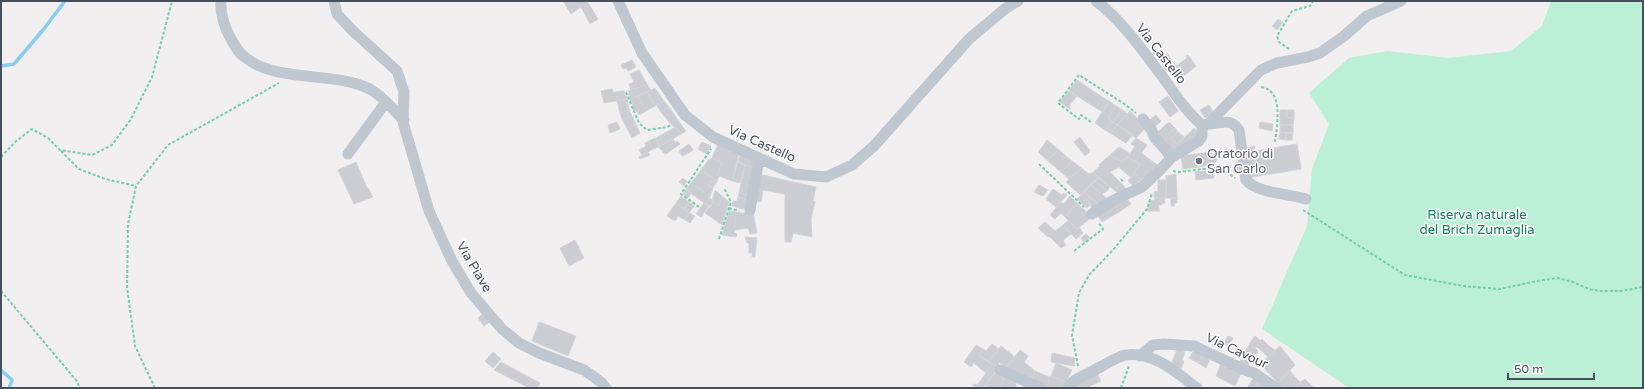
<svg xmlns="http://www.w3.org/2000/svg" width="1644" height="389" font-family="'Varela Round',sans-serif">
<rect width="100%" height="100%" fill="#f1efef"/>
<!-- green -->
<path fill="#bcf0d6" d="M1551,1H1643V388H1349L1262,329L1307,226L1312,169L1329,124L1309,93L1349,58L1387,51L1449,58L1511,51L1542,26Z"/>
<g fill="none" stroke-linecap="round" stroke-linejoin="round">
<!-- stream -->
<path stroke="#88ceee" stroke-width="3.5" d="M1,66L14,64L43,30L65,1
M1,370L12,380L9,388"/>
</g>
<!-- building -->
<path fill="#cbcdd3" stroke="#d2d4da" d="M563,1H587L598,19L590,24L581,7L571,14Z
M1278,19L1283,22L1277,30L1272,26Z
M1167,53L1172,61L1164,67L1160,61Z
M1188,55L1196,66L1180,79L1172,69L1187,58L1186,56Z
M632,60L636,67L628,71L626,68L623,69L621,65Z
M1172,61L1176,66L1168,72L1164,67Z
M639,70L647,84L631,90L629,84L634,82L630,74Z
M1077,80L1102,97L1096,108L1069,91Z
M647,84L651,90L630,99L628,91Z
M655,88L664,101L655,106L647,92Z
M612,89L613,92L624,91L627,99L604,103L601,91Z
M1069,91L1077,96L1069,106L1071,107L1070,109L1060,102Z
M647,92L655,106L646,111L638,96Z
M638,96L646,111L639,115L636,110L634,111L632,107L634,106L630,99Z
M1168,96L1178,111L1170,117L1159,102Z
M1102,97L1109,101L1103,112L1096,108Z
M627,99L629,110L620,113L617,101Z
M664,101L669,107L661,112L657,106Z
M1109,101L1116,106L1108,118L1113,122L1105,130L1095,123Z
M1209,105L1213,112L1205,118L1200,110Z
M1116,106L1122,110L1113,122L1108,118Z
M669,107L677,119L670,123L661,112Z
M629,110L632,116L622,119L620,113Z
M1122,110L1128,114L1117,125L1113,122Z
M1280,110H1287V118H1294L1293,125H1280Z
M1287,110H1294V118H1287Z
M1130,111L1146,127L1136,138L1117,125Z
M1156,115L1161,121L1155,127L1150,120Z
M632,116L636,124L627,128L622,119Z
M677,119L686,131L681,134L670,123Z
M617,122L620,129L610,133L608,125Z
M1113,122L1117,125L1110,133L1105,130Z
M1169,122L1175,128L1167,135L1161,129Z
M1260,122L1273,124L1272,131L1259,128Z
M636,124L638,129L630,134L627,128Z
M1117,125L1133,135L1126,143L1110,133Z
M1280,125H1293V133L1280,132Z
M675,127L681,134L660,146L656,138Z
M1175,128L1178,132L1171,138L1181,148L1175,153L1156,134L1161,129L1167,135Z
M1194,128L1199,135L1193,139L1188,134Z
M638,129L640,133L632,138L630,134Z
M1178,132L1184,137L1177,144L1171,138Z
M1280,132L1286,133V140L1279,139Z
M1286,133H1293L1292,140H1286Z
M1188,134L1193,139L1181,148L1177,144Z
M1080,137L1090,151L1085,156L1074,142Z
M655,138L660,146L653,149L649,141Z
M1136,138L1147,145L1135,162L1127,157L1135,147L1131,144Z
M673,139L675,142L663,151L658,147Z
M1047,140L1059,150L1053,155L1043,146Z
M649,141L653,149L642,155L639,150L646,146L645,143Z
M677,141L680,144L666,154L662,152Z
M702,142L711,146L707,154L698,149Z
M689,144L693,150L685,155L682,156L679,151Z
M718,144L739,153L732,181L717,175L722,163L712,158Z
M1297,144L1301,169L1247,178L1243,148L1254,146L1255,151Z
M1043,146L1053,155L1047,160L1038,152Z
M1119,147L1131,154L1122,162L1110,155Z
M1059,150L1072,161L1061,172L1047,160Z
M648,152L650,155L640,159L639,157Z
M1210,152L1216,156L1217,160L1213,165L1183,169L1181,156Z
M741,153L757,160L755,169L738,162Z
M1141,153L1160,167L1146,180L1143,177L1141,180L1134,173L1140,164L1135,162Z
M1110,155L1122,162L1127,157L1140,164L1131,178L1119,167L1110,172L1122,184L1114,190L1093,172L1100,166L1099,165Z
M712,158L722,163L717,175L719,176L717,181L701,170L709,159L711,160Z
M1072,161L1081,168L1069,179L1061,172Z
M356,162L367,188H368L373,197L354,204L338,170Z
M738,162L745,165L740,183L732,181Z
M1236,162H1239L1241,171L1235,172L1234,167L1237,166Z
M745,165L755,169L750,196L739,193Z
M1081,168L1089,174L1093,172L1098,177L1080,195L1066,182Z
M701,170L717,181L716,183L712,180L708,185L713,188L710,196L691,183Z
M1213,170L1214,178L1196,180L1195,172Z
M1134,173L1141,180L1133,186L1128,181Z
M758,174L816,187L813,201L815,202L811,219L812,237L793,233L791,242H785V194L763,190L761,202L753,200Z
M1176,174L1177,198H1166V176Z
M1098,177L1110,187L1107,191L1095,181Z
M683,178L687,181L684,186L679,182Z
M712,180L716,183L713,188L708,185Z
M1158,180H1167L1166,198L1154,197V192L1158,191Z
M1095,181L1107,191L1102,194L1091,185Z
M691,183L710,196L706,204L686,190Z
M1122,184L1127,190L1119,194L1114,190Z
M1039,185L1048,190L1043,196L1034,192Z
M1091,185L1109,200L1101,206L1084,192Z
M1053,189L1062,195L1064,193L1067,195L1056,207L1046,199Z
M686,190L691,194L688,198L683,194Z
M715,190L722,196L719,206L712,201Z
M1084,192L1090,197L1087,200L1081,195Z
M739,193L750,196L749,200L738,197Z
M1081,195L1091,204L1087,208L1077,199Z
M681,196L689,202L684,209L676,203Z
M722,196L729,202L722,225L705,213L714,202L719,206Z
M1070,196L1077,203L1065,217L1061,213L1055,219L1050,215L1061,202L1064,204Z
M709,197L714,202L709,206L706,204Z
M738,197L749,200L747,208L743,209L732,206L733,201H737Z
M1090,197L1101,206L1094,211L1087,200Z
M1126,197L1131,204L1119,212L1112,203Z
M1154,197L1164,198L1165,203H1162V205H1158L1160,211H1147L1150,201L1155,200Z
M1171,198H1177V203H1174V206H1171Z
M689,202L694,206L689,213L684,209Z
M676,203L689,213L685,220L678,216L675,221L667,216Z
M704,203L709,206L701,217L696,214Z
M1077,203L1092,217L1077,229L1065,217Z
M1112,203L1119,212L1102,222L1096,214Z
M729,211L736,212L734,233L737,234L736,237L722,235Z
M736,212L742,213L753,212L757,233L750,234L748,228L734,230Z
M689,213L695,216L690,223L685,220Z
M1069,220L1077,229L1079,227L1083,233L1076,239L1063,225Z
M1045,222L1055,231L1048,237L1038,228Z
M1063,225L1071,234L1063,240L1066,245L1061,248L1049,236Z
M1086,234L1090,238L1084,242L1081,238Z
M745,237L757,238L755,257H752V253H749V243H747Z
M575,240L584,258L569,266L560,248Z
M485,312L490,321L484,326L478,318Z
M539,322L576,336L568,356L532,341Z
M1228,336L1233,338L1229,346L1224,344Z
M1255,336L1261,341L1255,349L1250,343Z
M1262,339L1269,346L1263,352L1257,347Z
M1250,343L1258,351L1252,363L1250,362L1246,369L1238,365Z
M992,344L999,349L989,361L979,356L983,349L986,351Z
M976,345L983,349L979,356L992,364L986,373L974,363L971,367L964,362Z
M1001,346L1015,357L1006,368L999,362L997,369L989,361Z
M1269,346L1275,350L1268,357L1263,352Z
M1280,346L1295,365L1278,383L1260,364Z
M1177,349L1185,352L1182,360L1184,361L1181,369L1171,365Z
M1195,349L1204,354L1198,363L1189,358Z
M1020,350L1028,356L1024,362L1035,371L1031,383L1006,368Z
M493,352L501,359L493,368L485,361Z
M1052,353L1075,358L1074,366L1051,362Z
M1204,354L1211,357L1206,368L1198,363Z
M1222,361L1242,371L1235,386L1216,376Z
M501,362L540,383L537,388H529L494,370Z
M1056,363L1072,370L1066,382L1051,376Z
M992,364L997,369L989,380L984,376Z
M1289,370L1297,379L1288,388H1279L1276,385Z
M1035,371L1049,377L1048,388L1032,381Z
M995,373L1004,378L999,388H989L985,386Z
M1097,373L1101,381L1090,386L1091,388H1072Z
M1255,375L1262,379L1256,388H1250L1248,387Z
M984,376L989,380L983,388L973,386V384L977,385Z
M1051,376L1066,382L1064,388H1048L1049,377Z
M1004,378L1011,381L1008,388H999Z
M1262,379L1267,388H1256Z
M1297,379L1300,382L1295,388H1288Z
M1305,379L1314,388H1306L1300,382Z
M1011,381L1017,384L1015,388H1008Z
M1300,382L1306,388H1295Z"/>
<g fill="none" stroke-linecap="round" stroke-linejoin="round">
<!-- path -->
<path stroke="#73ceab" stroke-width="2" stroke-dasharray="3 2" stroke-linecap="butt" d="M1289,49L1279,42L1277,36L1292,11L1310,6L1313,1
M1261,87C1284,90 1277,125 1275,142
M626,92L639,123L647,130L667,127L671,125
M1091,122L1081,115L1079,119L1058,103L1079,75L1123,103L1136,113
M61,151L79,169L105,179L136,186
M1,157L15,142L32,129L48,138L60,150L92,155L112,145L131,119L152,77L172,1
M1039,164L1084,207
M1173,171L1179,172L1219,167L1223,169L1235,178
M1121,179L1124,183
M699,207L681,194L711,149
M729,208L739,211
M1303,210L1405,275L1463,286L1500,289L1537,281L1558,278L1573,282L1589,289L1600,291H1621L1643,287
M1,238V239
M719,239L731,202L724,188
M1074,251L1103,229L1098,222
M1,291L76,380L80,388
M1078,366L1072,335L1079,293L1089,275L1113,250L1147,209L1152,193
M155,388L135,346L127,287L128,224L136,186L168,145L279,83
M1121,388L1129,366"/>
<!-- minor -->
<path stroke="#bfc7d1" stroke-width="11" d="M221,1C220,14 225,28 231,39C235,46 239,54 246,58C278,83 333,71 370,89C383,96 393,110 404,120
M334,1L337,14L353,31L397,71L404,92L403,122L429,211L452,261L471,293L502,329L519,343L539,353L584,370L601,382L606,388
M618,1L642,53L685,115L713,137L794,174L826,177L852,165L874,146L969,39L1006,8L1018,1
M1096,1C1124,22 1144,53 1165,80C1176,96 1187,112 1202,125L1208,124L1261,70L1277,63L1308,57L1320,53L1344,36L1367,16L1401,1
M1143,119L1152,131L1155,138L1172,157
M1208,124C1221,123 1231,118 1239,130L1246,180C1257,193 1289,194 1306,199
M348,154L386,102
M750,210L759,158
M1092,214L1114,200L1142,187L1158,172L1172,157L1199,141L1202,136V125
M1140,356L1153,345L1164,344L1194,346L1245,370L1254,373L1276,388
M1000,370L1041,388
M1068,388C1072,379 1085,375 1093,371C1101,367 1118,356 1126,355C1153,351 1177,373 1197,388"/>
</g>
<!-- markers -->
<circle fill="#6b7280" stroke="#fff" stroke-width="1.5" cx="1199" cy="161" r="4"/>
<g text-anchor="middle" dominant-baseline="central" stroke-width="3" stroke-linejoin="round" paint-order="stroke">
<!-- street labels -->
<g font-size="13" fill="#46505d" stroke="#fff">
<text transform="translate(1161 54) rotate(52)">Via Castello</text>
<text transform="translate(762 144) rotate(24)">Via Castello</text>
<text transform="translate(474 267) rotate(59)">Via Piave</text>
<text transform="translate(1237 351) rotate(25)">Via Cavour</text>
</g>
<!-- worship labels -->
<g font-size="13" fill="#5b616d" stroke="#fff" text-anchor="start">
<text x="1207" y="154">Oratorio di<tspan x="1207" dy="15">San Carlo</tspan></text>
</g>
<!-- park labels -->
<g font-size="13" fill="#158056" stroke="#fff">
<text x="1477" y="215">Riserva naturale<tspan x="1477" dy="15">del Brich Zumaglia</tspan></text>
</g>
</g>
<!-- border -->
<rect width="1644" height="389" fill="none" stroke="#46505d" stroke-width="4"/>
<!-- scale -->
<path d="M1508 373v6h86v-6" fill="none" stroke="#46505d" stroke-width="2"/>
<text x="1514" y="373" font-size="12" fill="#46505d" stroke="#ffffff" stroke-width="3" paint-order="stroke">50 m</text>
</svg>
